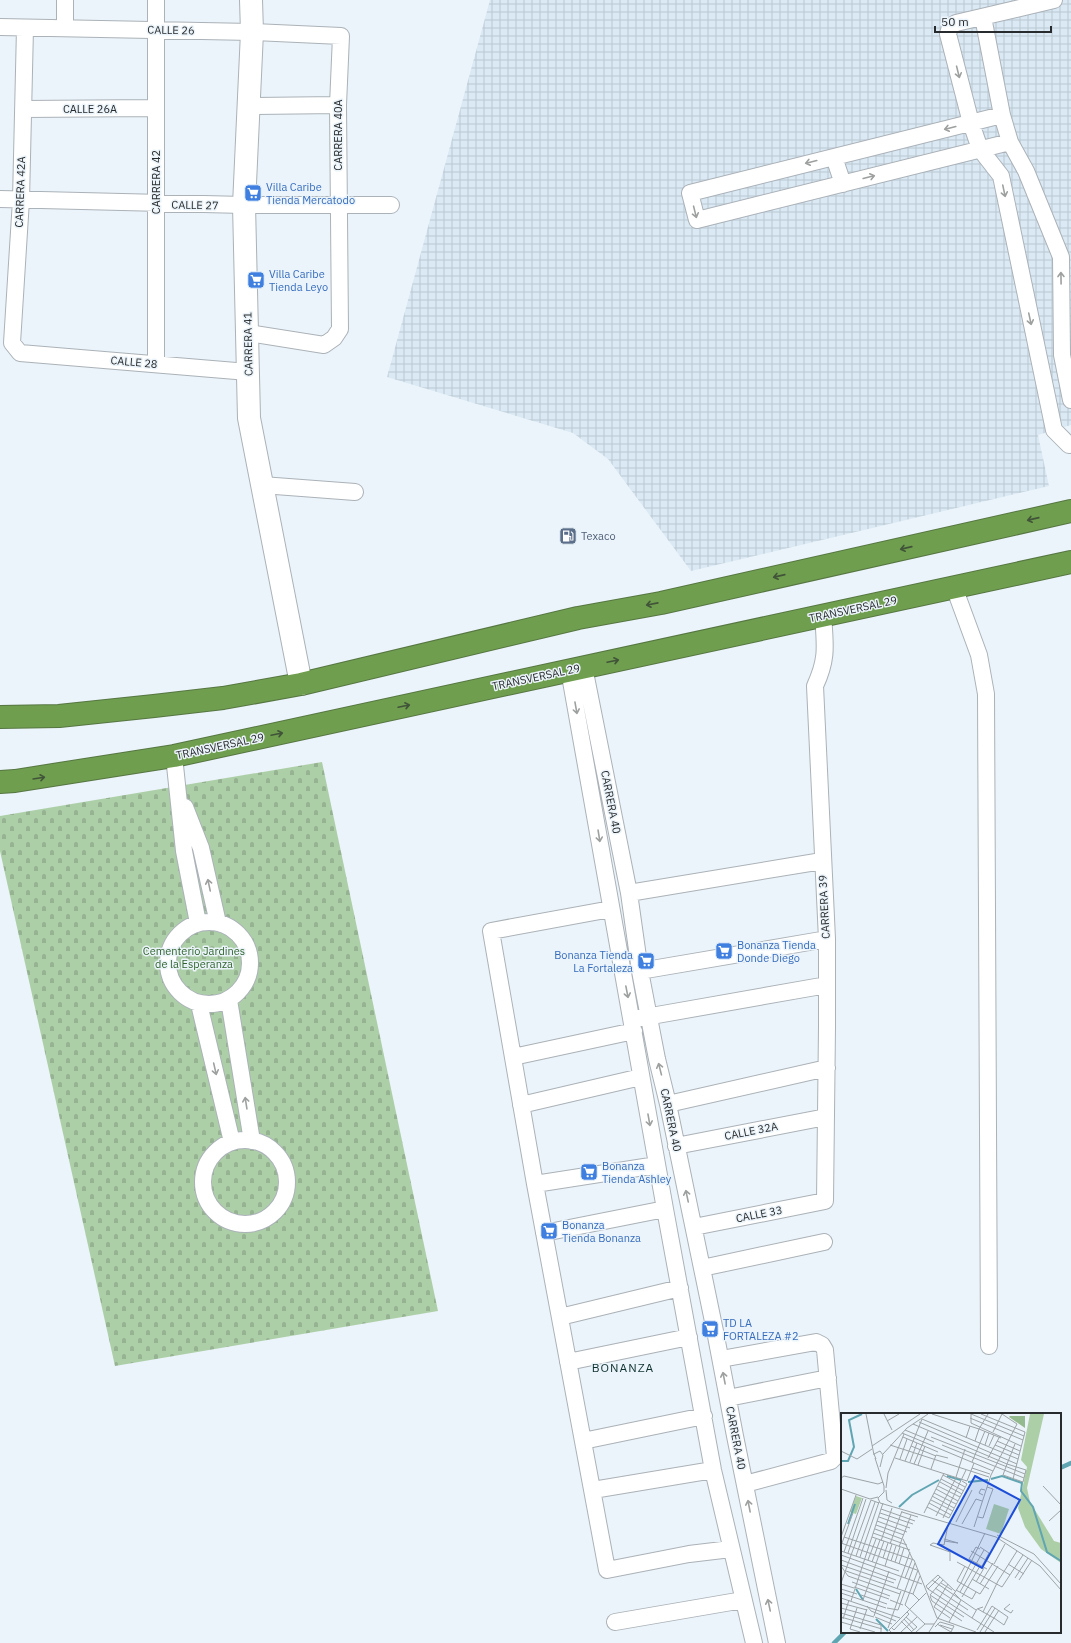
<svg xmlns="http://www.w3.org/2000/svg" width="1071" height="1643" font-family="'IBM Plex Sans',sans-serif">
<defs>
<pattern id="industrial-grid" width="8" height="8" patternUnits="userSpaceOnUse"><rect width="8" height="8" fill="#dae9f4"/><path d="M0 4h8M4 0v8" fill="none" stroke="#bbc8d2"/></pattern>
<pattern id="cemetery-stones" width="16" height="16" patternUnits="userSpaceOnUse"><rect width="16" height="16" fill="#adcfa8"/><path d="M2 7V4a2 2 0 0 1 4 0v3zM10 15v-3a2 2 0 0 1 4 0v3z" fill="#95b291"/></pattern>
</defs>
<rect width="100%" height="100%" fill="#ebf4fa"/>
<!-- industrial -->
<path fill="url(#industrial-grid)" d="M490,0H1071V425L1038,435L1049,486L691,571L608,459L573,433L387,377Z"/>
<!-- cemetery -->
<path fill="url(#cemetery-stones)" d="M322,762L438,1311L115,1366L0,851V816Z"/>
<g fill="none" stroke-linecap="round" stroke-linejoin="round">
<!-- stream -->
<path stroke="#60a5b2" stroke-width="4.5" d="M1060,1468L1071,1463
M834,1643L845,1632"/>
<defs>
<path id="street" d="M1054,0L956,23L950,27L948,34L971,123L980,149L1001,176L1054,430L1069,445
M983,17L1002,115L1010,142L1026,171L1061,257L1062,355L1071,400
M0,27L252,32L341,36L338,105L340,329L334,338L324,345L248,333
M25,28L21,200L12,343L20,353L248,372
M65,28V0
M248,106L338,105
M23,109L156,108
M1002,115L690,193L697,220L1010,142
M834,157L843,184
M0,199L244,205H391
M156,364V0
M262,485L355,492
M954,587L979,655L986,694L989,1346
M584,667L629,893L640,971L657,1059L668,1104L715,1331L735,1436L777,1643
M569,670L665,1209L713,1470L754,1643
M174,756L184,851L198,923
M185,807L201,848L218,923
M629,893L822,861
M611,909L491,931L535,1184L607,1570L689,1554L731,1549
M168 963a41 41 0 1 1 82 0a41 41 0 1 1-82 0Z
M640,971L827,939
M229,1000L252,1141
M199,1004L232,1142
M640,1018L827,985
M513,1057L634,1031
M668,1104L827,1068
M521,1105L641,1077
M203 1182a42 42 0 1 1 84 0a42 42 0 1 1-84 0Z
M676,1146L826,1117
M535,1184L657,1165
M694,1227L825,1201L827,1027V939L815,686C828,658 825,645 823,615
M544,1233L665,1209
M702,1268L824,1242
M560,1317L680,1288
M721,1359L816,1342L822,1345L825,1350L835,1457L831,1461L745,1484
M568,1362L689,1337
M728,1398L828,1378
M583,1441L704,1416
M593,1490L713,1470
M615,1622L743,1600"/>
<path id="secondary" d="M251,0L252,32L244,205L249,418L301,684"/>
<path id="highway" d="M0,717L59,716L154,706L223,698L301,684L578,618L661,603L1071,511
M0,782L15,781L174,756L1071,562"/>
</defs>
<!-- street casing -->
<use href="#street" stroke="#abb2b8" stroke-width="18"/>
<!-- secondary casing -->
<use href="#secondary" stroke="#abb2b8" stroke-width="24"/>
<!-- highway casing -->
<use href="#highway" stroke="#567642" stroke-width="24"/>
<!-- street -->
<use href="#street" stroke="#fff" stroke-width="16"/>
<!-- secondary -->
<use href="#secondary" stroke="#fff" stroke-width="22"/>
<!-- highway -->
<use href="#highway" stroke="#6f9f4e" stroke-width="22"/>
</g>
<!-- one-way arrows -->
<defs><path id="oneway-shaft" d="M-6 0H5M1.5-3L5.5 0L1.5 3" fill="none" stroke-width="1.6" stroke-linecap="round" stroke-linejoin="round"/></defs>
<g stroke="#9ea0a0">
<use href="#oneway-shaft" transform="translate(958 72) rotate(76)"/>
<use href="#oneway-shaft" transform="translate(950 128) rotate(166)"/>
<use href="#oneway-shaft" transform="translate(811 162) rotate(166)"/>
<use href="#oneway-shaft" transform="translate(869 177) rotate(-14)"/>
<use href="#oneway-shaft" transform="translate(1004 191) rotate(78)"/>
<use href="#oneway-shaft" transform="translate(695 212) rotate(76)"/>
<use href="#oneway-shaft" transform="translate(1061 278) rotate(-91)"/>
<use href="#oneway-shaft" transform="translate(1030 319) rotate(78)"/>
<use href="#oneway-shaft" transform="translate(576 708) rotate(80)"/>
<use href="#oneway-shaft" transform="translate(599 836) rotate(81)"/>
<use href="#oneway-shaft" transform="translate(209 885) rotate(-102)"/>
<use href="#oneway-shaft" transform="translate(627 992) rotate(79)"/>
<use href="#oneway-shaft" transform="translate(215 1069) rotate(77)"/>
<use href="#oneway-shaft" transform="translate(660 1069) rotate(-104)"/>
<use href="#oneway-shaft" transform="translate(246 1103) rotate(-99)"/>
<use href="#oneway-shaft" transform="translate(649 1120) rotate(80)"/>
<use href="#oneway-shaft" transform="translate(687 1196) rotate(-102)"/>
<use href="#oneway-shaft" transform="translate(724 1378) rotate(-101)"/>
<use href="#oneway-shaft" transform="translate(749 1506) rotate(-101)"/>
<use href="#oneway-shaft" transform="translate(769 1605) rotate(-102)"/>
</g>
<g stroke="#415439">
<use href="#oneway-shaft" transform="translate(1033 519) rotate(167)"/>
<use href="#oneway-shaft" transform="translate(906 548) rotate(167)"/>
<use href="#oneway-shaft" transform="translate(779 576) rotate(167)"/>
<use href="#oneway-shaft" transform="translate(652 604) rotate(169)"/>
<use href="#oneway-shaft" transform="translate(613 661) rotate(-12)"/>
<use href="#oneway-shaft" transform="translate(404 706) rotate(-12)"/>
<use href="#oneway-shaft" transform="translate(277 734) rotate(-12)"/>
<use href="#oneway-shaft" transform="translate(39 778) rotate(-9)"/>
</g>
<!-- icons -->
<defs>
<symbol id="supermarket-square" viewBox="-11 -11 22 22"><rect x="-9" y="-9" width="18" height="18" rx="4" fill="#3f7fe0" stroke="#ebf4fa"/><path d="M-6-5.5h2.5l.6 2H6L4.5 2H-2.5L-4.4-4H-6ZM-1.5 3.2a1.3 1.3 0 1 0 .1 0ZM3 3.2a1.3 1.3 0 1 0 .1 0Z" fill="#fff"/></symbol>
<symbol id="fuel-square" viewBox="-11 -11 22 22"><rect x="-9" y="-9" width="18" height="18" rx="4" fill="#5c6f8a" stroke="#ebf4fa"/><path d="M-5.5-6h7V0h2V4h1.3V-2.5L3-4.5l.8-.8L6-3V5H2.5V1h-1V6h-7ZM-4.2-4.7v3.2H.2V-4.7Z" fill="#fff"/></symbol>
</defs>
<g fill-rule="evenodd">
<use href="#supermarket-square" x="243" y="183" width="20" height="20"/>
<use href="#supermarket-square" x="246" y="270" width="20" height="20"/>
<use href="#fuel-square" x="558" y="526" width="20" height="20"/>
<use href="#supermarket-square" x="714" y="941" width="20" height="20"/>
<use href="#supermarket-square" x="636" y="951" width="20" height="20"/>
<use href="#supermarket-square" x="579" y="1162" width="20" height="20"/>
<use href="#supermarket-square" x="539" y="1221" width="20" height="20"/>
<use href="#supermarket-square" x="700" y="1319" width="20" height="20"/>
</g>
<g text-anchor="middle" dominant-baseline="central" stroke-width="3" stroke-linejoin="round" paint-order="stroke">
<!-- street labels -->
<g font-size="11" fill="#282b2d" stroke="#ebf4fa">
<text transform="translate(171 30) rotate(1)">CALLE 26</text>
<text x="90" y="109">CALLE 26A</text>
<text transform="translate(338 135) rotate(-90)">CARRERA 40A</text>
<text transform="translate(156 182) rotate(-90)">CARRERA 42</text>
<text transform="translate(20 192) rotate(-88)">CARRERA 42A</text>
<text transform="translate(195 205) rotate(1)">CALLE 27</text>
<text transform="translate(248 344) rotate(-91)">CARRERA 41</text>
<text transform="translate(134 362) rotate(5)">CALLE 28</text>
<text transform="translate(853 609) rotate(-12)">TRANSVERSAL 29</text>
<text transform="translate(536 677) rotate(-12)">TRANSVERSAL 29</text>
<text transform="translate(220 746) rotate(-12)">TRANSVERSAL 29</text>
<text transform="translate(611 802) rotate(79)">CARRERA 40</text>
<text transform="translate(824 907) rotate(-93)">CARRERA 39</text>
<text transform="translate(671 1120) rotate(78)">CARRERA 40</text>
<text transform="translate(751 1131) rotate(-11)">CALLE 32A</text>
<text transform="translate(759 1214) rotate(-11)">CALLE 33</text>
<text transform="translate(736 1438) rotate(79)">CARRERA 40</text>
</g>
<!-- shop labels -->
<g font-size="11" fill="#366cbe" stroke="#ebf4fa" text-anchor="start">
<text x="266" y="187">Villa Caribe<tspan x="266" dy="13">Tienda Mercatodo</tspan></text>
<text x="269" y="274">Villa Caribe<tspan x="269" dy="13">Tienda Leyo</tspan></text>
<text x="737" y="945">Bonanza Tienda<tspan x="737" dy="13">Donde Diego</tspan></text>
<text x="633" y="955" text-anchor="end">Bonanza Tienda<tspan x="633" dy="13">La Fortaleza</tspan></text>
<text x="602" y="1166">Bonanza<tspan x="602" dy="13">Tienda Ashley</tspan></text>
<text x="562" y="1225">Bonanza<tspan x="562" dy="13">Tienda Bonanza</tspan></text>
<text x="723" y="1323">TD LA<tspan x="723" dy="13">FORTALEZA #2</tspan></text>
</g>
<!-- service labels -->
<g font-size="11" fill="#4e5e75" stroke="#ebf4fa" text-anchor="start">
<text x="581" y="536">Texaco</text>
</g>
<!-- park labels -->
<g font-size="11" fill="#30632b" stroke="#ebf4fa">
<text x="194" y="951">Cementerio Jardines<tspan x="194" dy="13">de la Esperanza</tspan></text>
</g>
<!-- neighbourhood labels -->
<g font-size="12" letter-spacing="1" fill="#0e312e" stroke="#ebf4fa">
<text x="623" y="1367">BONANZA</text>
</g>
</g>
<!-- overview -->
<g transform="translate(841 1413)">
<rect width="220" height="220" fill="#ebf4fa"/>
<path d="M15,83L21,85L15,101L9,99Z" fill="#adcfa8"/>
<path d="M184,3V15L168,4L169,3Z" fill="#94ba8f"/>
<path d="M189,1H203L186,75L189,89L213,128L220,130V150L200,136L184,114L177,95L186,54L180,47Z" fill="#adcfa8"/>
<path d="M153,91L168,96L160,121L145,116Z" fill="#adcfa8"/>
<path fill="none" stroke="#60a5b2" stroke-width="2" d="M0,48H7L13,34L8,7L21,1M106,63L120,67M150,66L161,63L181,70L180,78L192,94L206,139L220,148M127,69L147,67M58,94L71,82L98,67M7,111L14,91M15,176L22,187M35,206L47,218"/>
<path fill="none" stroke="#9da4a8" stroke-width="1" d="M25,1L33,42M43,1L51,17M91,1L138,16L134,28M130,1V10L180,33M130,1L183,23M140,1L184,19L172,66M147,1L138,16L160,25M129,5L182,27M46,8L58,1M78,9L176,51M72,11L166,51L185,57L182,69L162,62L166,51L174,31M64,17L93,29M152,19L161,1M61,20L152,58M62,24L97,39M90,24L184,61M125,25L129,13M156,28L179,38M49,32L148,64M101,32L183,65M144,32L148,20M154,32L178,42M31,33L79,1M70,33L95,43M148,33L153,22M0,38L16,46L31,36M42,41L66,15L87,1M95,42L107,45M34,45L43,73V79L37,85L39,90L155,124L199,153L220,177M54,45L126,68L133,50M147,45L159,23M35,46L33,41L39,38M59,46L66,26M64,48L81,6L177,46M69,49L76,30M131,49L144,18M73,51L87,18M77,52L84,33M39,54L42,42L39,38M131,55L149,61M90,56L95,42M102,62L124,74M115,64L124,36M0,65L3,63L37,71L42,69M100,66L123,78M99,69L121,81M97,73L119,84M202,73L220,92M45,75L47,60L63,21M0,76L29,86L37,84M95,76L117,88M45,77L46,87L51,90M93,80L115,91M142,82L138,80L140,76L144,77M91,83L113,95M90,87L112,98M88,90L110,102M86,94L108,105L126,71L121,68M40,96L74,108M61,99L77,104M39,100L72,111M83,100L103,60M95,103L115,65M38,104L69,115M137,104L142,105L149,84L152,76L146,74M102,105L125,57M36,108L66,119M208,108L220,97M115,109L131,77M121,111L135,86L141,88M35,112L63,122M107,112L103,132L92,130L89,132L109,139V148M133,114L150,62L176,11L161,1M34,116L61,126M32,120L66,132M156,122L193,141L220,171M0,124L15,82M3,124L73,147L96,205L135,219M31,124L69,137M62,126L72,147M40,128L51,95M103,128L117,130L103,126M0,130L76,157M1,130L12,100M49,131L61,98M58,134L70,102M139,134L148,140L141,153M139,136L135,134L128,146L146,156M0,138L58,158M130,138L169,162M3,139L22,85M7,140L25,86M0,142L81,171M15,143L34,89M19,144L38,89M42,145L47,130M0,147L55,167M27,147L35,126M50,148L55,133M31,149L39,127M54,149L59,134M116,149L161,174L182,142M58,151L63,135M153,151L164,131M167,151L183,161M0,152L53,170M0,153L7,163L59,181M44,153L51,131M124,153L116,168L139,181L157,153M77,157L64,192L84,211M5,158L72,181L78,187M64,165L71,147M174,165L187,145M131,166L148,176M91,167L135,197M102,167L89,182L123,204M178,167L191,147M11,169L49,183M135,169L143,155M0,170L30,87L38,90M100,170L111,177M0,171L13,175M107,171L93,194L109,205M139,171L152,150M13,174L48,186M94,175L127,197M0,176L16,181M56,176L69,139M87,176L131,205M87,176L85,173L97,162L114,178M87,176L99,164M115,177L131,186L135,179M119,179L143,137M0,180L45,195M72,181L79,163M20,182L46,191M89,183L91,188L121,208M121,184L139,153M0,185L59,205M22,187L43,128M49,187L62,192M10,188L42,90M0,190L26,197M169,191L163,196L170,200L172,197M26,193L30,198L55,208M142,194L136,196L131,205L153,219M0,195L33,204M16,195L9,216L19,219M46,195L57,197L74,150M142,199L157,168L176,138M0,200L40,212V219M33,203L48,158M0,204L41,216M34,204L51,211M65,204L76,214L70,219M2,206L8,187M63,206L73,217M60,208L71,219M0,209L34,219M108,209L120,187L113,180M96,211L110,219M99,212L111,216M50,214L53,217L68,201L66,199M94,214L99,209L113,213L110,219M47,215L60,178M19,216L26,196M136,217L151,193L167,204L163,212L153,205L149,203L146,201L142,199L137,196M50,219L48,217L85,180M60,219L76,204M75,219L84,211H93M88,219L120,170L144,120M139,219L154,195M144,219L158,197"/>
<path fill="#1d4ed8" fill-opacity="0.15" stroke="#1d4ed8" stroke-width="2" d="M134,63L179,87L141,155L97,131Z"/>
<rect width="220" height="220" fill="none" stroke="#282b2d" stroke-width="2"/>
</g>
<!-- scale -->
<path d="M935 26v6h116v-6" fill="none" stroke="#282b2d" stroke-width="2"/>
<text x="941" y="26" font-size="12" fill="#282b2d" stroke="#ebf4fa" stroke-width="3" paint-order="stroke">50 m</text>
</svg>
